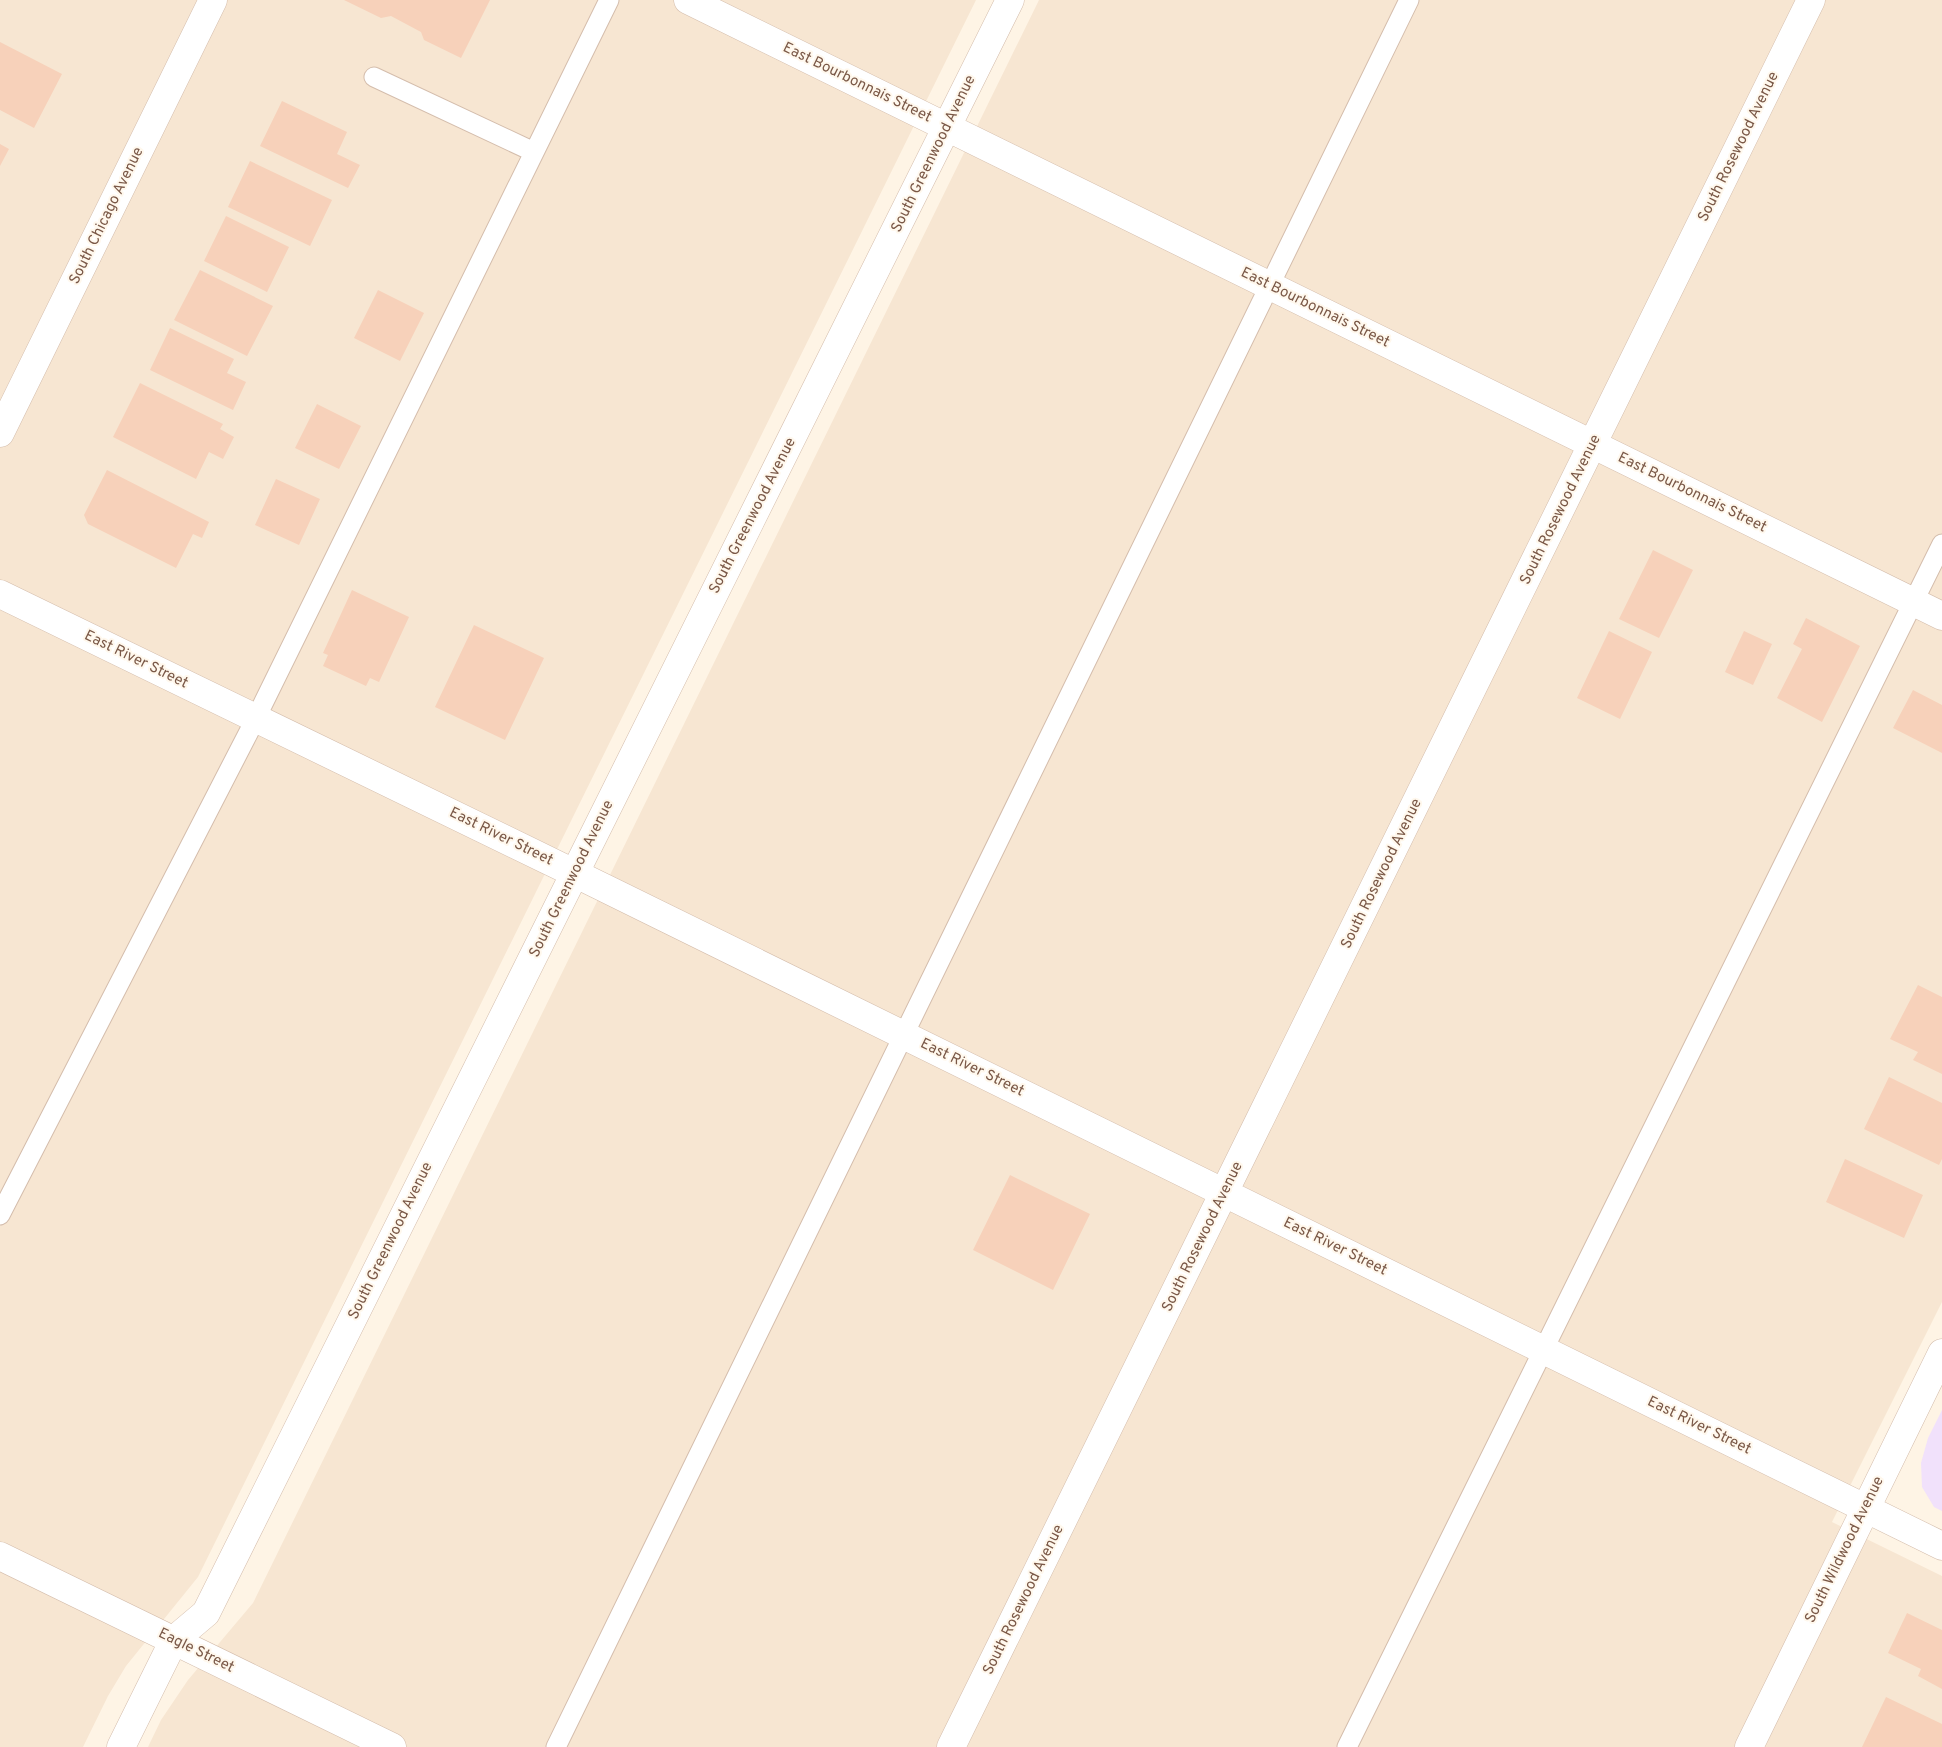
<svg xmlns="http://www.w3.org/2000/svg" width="1942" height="1747" font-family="Overpass,sans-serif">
<rect width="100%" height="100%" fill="#fef4e5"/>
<!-- residential -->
<path fill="#f7e6d2" d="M0,0H976L198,1577L126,1666L108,1696L83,1747H0Z
M1039,0H1942V1302L1832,1522L1942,1576V1747H148L161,1720L188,1680L253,1603Z"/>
<!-- education -->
<path fill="#f1e1fb" d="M1942,1410V1511L1934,1507L1922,1487L1921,1463L1928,1438Z"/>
<!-- building -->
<path fill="#f7d1ba" d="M344,0H490L461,58L424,40L421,32L391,16L381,18Z
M0,42L62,74L34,128L0,110Z
M282,101L347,132L337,154L360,165L348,188L260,146Z
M0,144L9,149L0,166Z
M250,161L332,200L310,246L228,207Z
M226,216L289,247L267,292L204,261Z
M200,270L273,306L247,356L174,320Z
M378,290L424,313L400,361L354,338Z
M170,328L234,359L227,373L246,382L233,410L150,370Z
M140,383L223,424L220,429L234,437L223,459L209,452L196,479L113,437Z
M317,404L361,426L339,469L295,448Z
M107,470L209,522L202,538L193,534L176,568L88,524L84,515Z
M276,479L320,499L299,545L255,525Z
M1653,550L1693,570L1659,638L1619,619Z
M352,590L409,617L379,682L370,678L366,686L323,666L328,655L323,653Z
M1806,618L1860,646L1822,722L1777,698L1802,649L1793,644Z
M474,625L544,658L505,740L435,707Z
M1609,631L1652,652L1620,719L1577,698Z
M1744,631L1772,644L1753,685L1725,672Z
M1913,690L1942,705V753L1893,728Z
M1918,985L1942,997V1074L1913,1060L1918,1052L1890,1039Z
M1889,1077L1942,1103V1159L1939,1165L1864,1129Z
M1845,1159L1923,1195L1904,1238L1826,1202Z
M1010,1175L1090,1214L1053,1290L973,1250Z
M1907,1613L1942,1630V1689L1918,1676L1921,1669L1888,1653Z
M1886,1697L1942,1724V1747H1862Z"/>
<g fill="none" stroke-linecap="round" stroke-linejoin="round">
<defs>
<path id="service" d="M374,77L534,152
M0,1215L256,718L609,0
M556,1747L1409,0
M1347,1747L1942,544"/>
<path id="minor" d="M688,0L1942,616
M0,433L213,0
M0,594L574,873L1942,1546
M0,1556L392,1747
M951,1747L1811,0
M1749,1747L1942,1353"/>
<path id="tertiary" d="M121,1747L174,1640L206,1613L1010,0"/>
</defs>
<!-- service casing -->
<use href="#service" stroke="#d4bdac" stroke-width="21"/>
<!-- minor casing -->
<use href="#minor" stroke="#d4bdac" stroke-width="29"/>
<!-- tertiary casing -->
<use href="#tertiary" stroke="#d4bdac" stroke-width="29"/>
<!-- service -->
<use href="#service" stroke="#fff" stroke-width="19"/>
<!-- minor -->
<use href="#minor" stroke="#fff" stroke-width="28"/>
<!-- tertiary -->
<use href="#tertiary" stroke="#fff" stroke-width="28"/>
</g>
<g text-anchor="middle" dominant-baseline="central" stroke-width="4" stroke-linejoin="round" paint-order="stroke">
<!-- street labels -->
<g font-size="15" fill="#7a5847" stroke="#fff8ed">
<text transform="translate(857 83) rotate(26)">East Bourbonnais Street</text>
<text transform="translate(1739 147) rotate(-64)">South Rosewood Avenue</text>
<text transform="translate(934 154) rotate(-64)">South Greenwood Avenue</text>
<text transform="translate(107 216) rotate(-64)">South Chicago Avenue</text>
<text transform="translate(1315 308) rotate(26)">East Bourbonnais Street</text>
<text transform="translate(1692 493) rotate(26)">East Bourbonnais Street</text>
<text transform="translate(1561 510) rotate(-64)">South Rosewood Avenue</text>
<text transform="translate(753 516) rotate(-63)">South Greenwood Avenue</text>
<text transform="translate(136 660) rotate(26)">East River Street</text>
<text transform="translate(501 837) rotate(26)">East River Street</text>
<text transform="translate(1382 874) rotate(-64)">South Rosewood Avenue</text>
<text transform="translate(572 879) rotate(-64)">South Greenwood Avenue</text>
<text transform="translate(972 1068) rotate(26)">East River Street</text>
<text transform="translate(1203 1237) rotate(-64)">South Rosewood Avenue</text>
<text transform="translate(391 1241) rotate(-64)">South Greenwood Avenue</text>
<text transform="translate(1335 1247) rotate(26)">East River Street</text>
<text transform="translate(1699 1426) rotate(26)">East River Street</text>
<text transform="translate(1845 1550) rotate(-64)">South Wildwood Avenue</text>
<text transform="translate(1024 1600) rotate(-64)">South Rosewood Avenue</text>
<text transform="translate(196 1651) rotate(26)">Eagle Street</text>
</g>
</g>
</svg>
